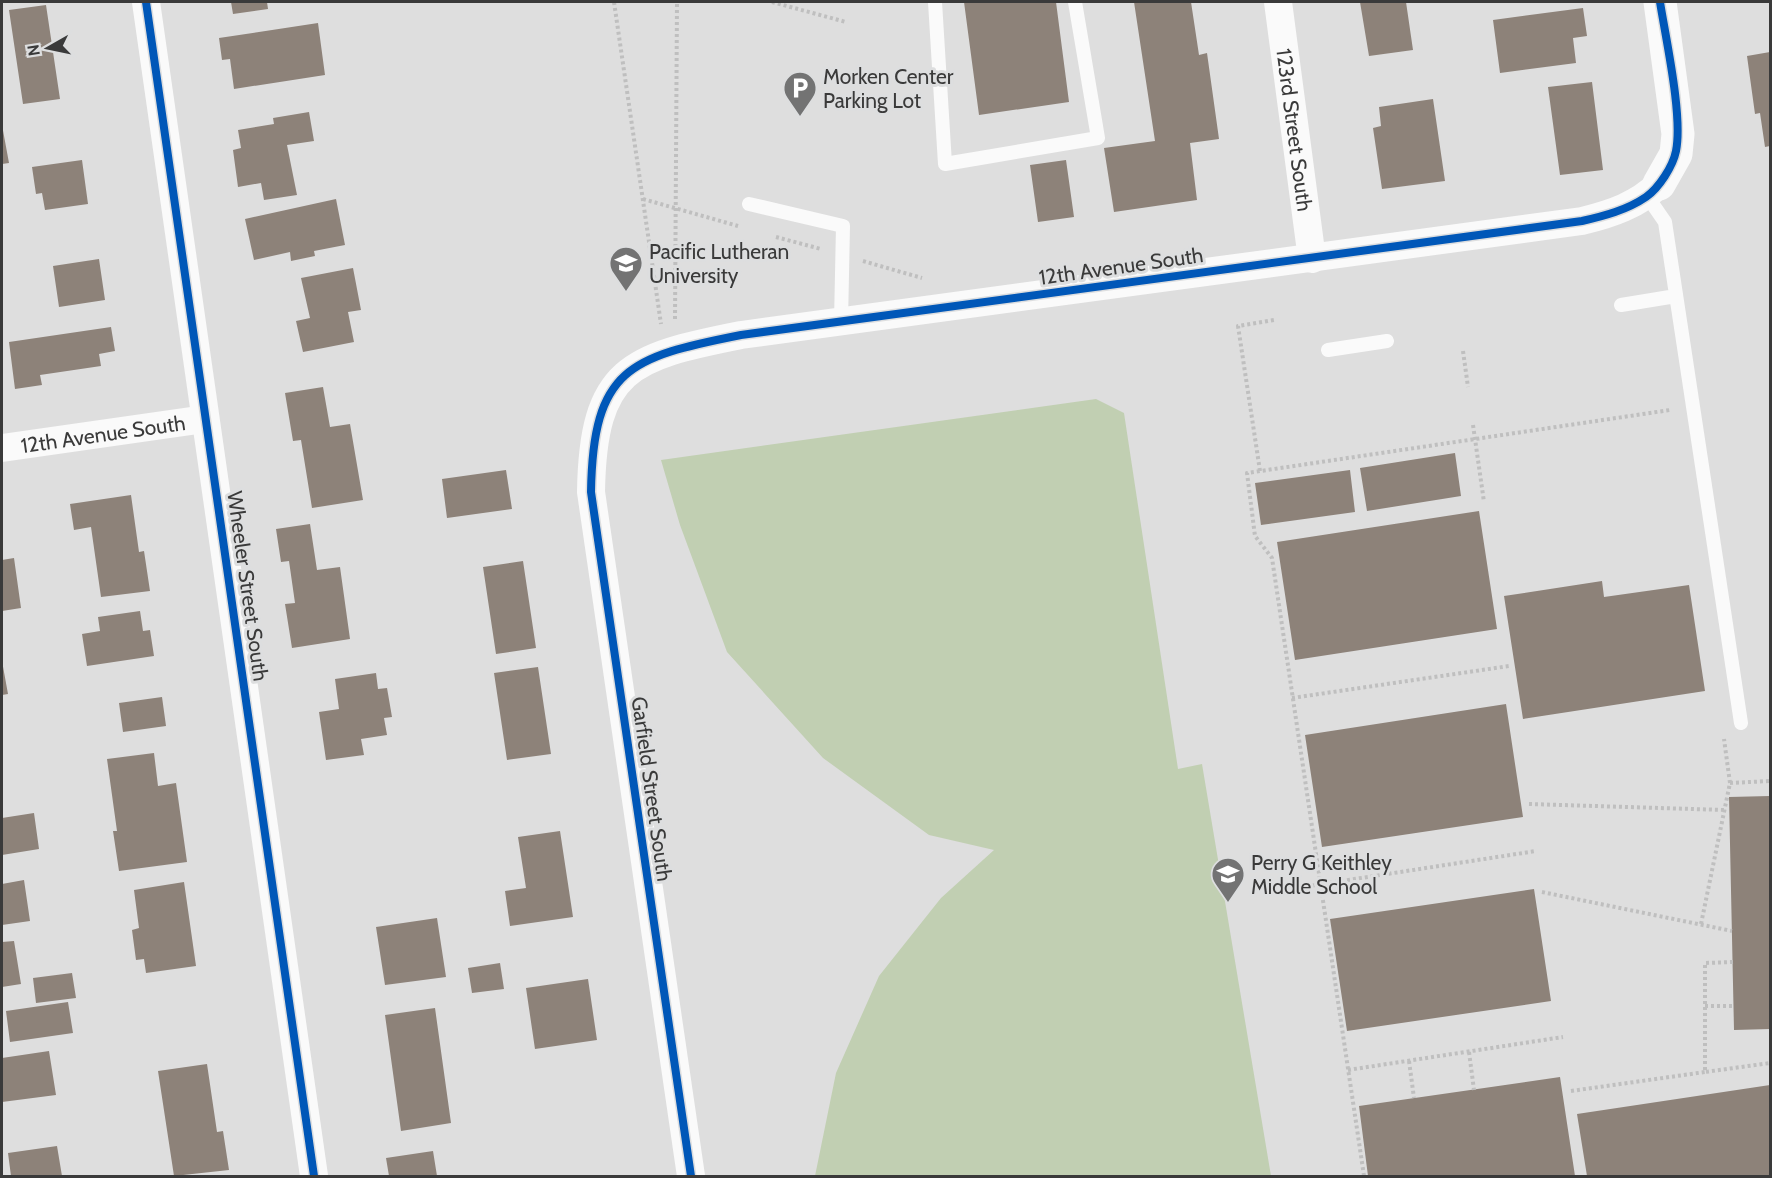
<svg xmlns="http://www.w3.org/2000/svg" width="1772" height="1178" font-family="Cabin,sans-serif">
<rect width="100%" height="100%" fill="#dedede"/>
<!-- green -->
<path fill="#c1cfb2" d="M1096,399L1124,413L1178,769L1202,764L1271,1176H815L836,1073L879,976L941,898L994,850L929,835L823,758L727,652L680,525L661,460Z"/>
<!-- building -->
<path fill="#8d8279" d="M231,2H267L268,9L233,14Z
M964,2H1056L1069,102L979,115Z
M1134,2H1191L1199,55L1207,53L1219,139L1190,143L1197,200L1114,212L1104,148L1155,141Z
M1360,2H1406L1413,50L1369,56Z
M46,5L60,99L23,104L9,10Z
M1583,8L1587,36L1573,38L1576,63L1500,73L1493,20Z
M318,23L325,75L234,89L230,59L222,60L219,38Z
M1770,52V146L1765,147L1760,113L1755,114L1747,56Z
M1592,82L1603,170L1560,175L1548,87Z
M1433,99L1445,181L1382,189L1373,128L1381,126L1379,107Z
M309,112L314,141L287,145L297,195L264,200L261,183L238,187L233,150L241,148L238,130L274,124L273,118Z
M2,125L9,163L2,164Z
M82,160L88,204L45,210L42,193L36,194L32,167Z
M1066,160L1074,217L1038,222L1030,165Z
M336,199L345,245L314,251L315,256L291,261L290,252L254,260L245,219Z
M99,259L105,300L59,307L53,266Z
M353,268L361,310L348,312L354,342L303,352L296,321L310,318L301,278Z
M111,327L115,351L99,354L101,366L40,375L42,385L15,389L9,342Z
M323,387L330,427L350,424L363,500L312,508L301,440L293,441L285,393Z
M1455,453L1461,496L1367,511L1360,468Z
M506,470L512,509L447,518L442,479Z
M1350,470L1355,512L1261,525L1255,483Z
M131,495L139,552L144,551L150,591L101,597L91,527L74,530L70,504Z
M1479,511L1497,629L1295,660L1277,542Z
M310,524L317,570L340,567L350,639L292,648L285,604L295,603L289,561L281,562L276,529Z
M14,558L21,608L2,611V560Z
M523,561L536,648L496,654L483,567Z
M1602,581L1604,597L1689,585L1705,691L1523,719L1504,596Z
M140,611L143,631L150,630L154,656L87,666L82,634L100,631L98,617Z
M2,661L8,694L2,695Z
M538,667L551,754L507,760L494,673Z
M376,673L378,689L387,688L392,717L384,718L387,735L361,739L364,755L326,760L319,712L339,709L335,679Z
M162,697L166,726L123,732L119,703Z
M1506,704L1523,817L1322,847L1305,735Z
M154,753L158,786L176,783L187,862L119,871L113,831H117L107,759Z
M1770,796V1029L1734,1030L1729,797Z
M34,813L39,849L2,855V818Z
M560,831L573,917L510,926L505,891L526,888L518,837Z
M24,880L30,921L2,925V884Z
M184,882L196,966L146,973L144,959L136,960L132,930L139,928L134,890Z
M1534,889L1551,1001L1347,1031L1330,919Z
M437,918L446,977L385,985L376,927Z
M14,941L21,984L2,987V942Z
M500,963L504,989L472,993L468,968Z
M72,973L76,998L36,1003L33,978Z
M588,979L597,1040L535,1049L526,988Z
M68,1002L73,1033L10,1042L6,1011Z
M435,1008L451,1123L401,1131L385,1015Z
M49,1051L56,1095L2,1102V1058Z
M207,1064L217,1132L223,1131L229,1170L174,1176L158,1071Z
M1560,1077L1575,1176H1368L1359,1106Z
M1770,1085V1176H1587L1577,1114Z
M57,1146L62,1176H11L8,1153Z
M433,1151L437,1176H389L386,1158Z"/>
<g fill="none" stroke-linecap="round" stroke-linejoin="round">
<!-- path -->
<path stroke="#bfbfbf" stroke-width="4" stroke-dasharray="3 3" stroke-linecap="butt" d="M614,2L661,324
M772,2L846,22
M643,199L738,226
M776,237L821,249
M863,261L922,278
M675,319L677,2
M1463,351L1468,387
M1473,425L1484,502
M1260,471L1238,326L1274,320
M1292,698L1509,666
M1730,783L1770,781
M1529,804L1725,810
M1542,892L1732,931
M1264,893L1536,851
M1701,924L1730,783L1724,739
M1733,962L1705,963V1072L1770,1063
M1705,1006H1734
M1469,1052L1474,1090
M1409,1061L1414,1098
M1348,1070L1563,1037
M1571,1091L1705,1072
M1364,1176L1272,558L1255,536L1247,473L1670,410"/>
<!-- service -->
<path stroke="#fafafa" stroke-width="14" d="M935,2L945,164L1098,138L1075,2
M1647,196L1665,222L1741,723
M749,204L843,226L841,322
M1621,305L1676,296
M1328,350L1387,341"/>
<!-- minor -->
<g stroke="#fafafa" stroke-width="28">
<path d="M146,2L314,1176"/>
<path id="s1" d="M1278,2L1312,259"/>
<path id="s2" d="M2,448L205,419"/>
<path d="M691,1176L591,492C593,368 630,357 741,335L1582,221C1611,214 1638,205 1659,184"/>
</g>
<!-- tertiary -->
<path stroke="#fafafa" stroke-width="33" d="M1659,184L1676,154L1678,134L1660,2"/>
<defs>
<path id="cycleway" d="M146,2L314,1176
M691,1176L591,492C593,368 630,357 741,335L1582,221C1604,216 1627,210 1646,197C1659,188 1673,166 1676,151C1683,116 1666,40 1660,2"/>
</defs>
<!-- cycleway casing -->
<use href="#cycleway" stroke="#dddedf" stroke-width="11"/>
<!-- cycleway -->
<use href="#cycleway" stroke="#0057b8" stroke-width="8"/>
</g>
<!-- icons -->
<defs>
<symbol id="parking-pin" viewBox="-11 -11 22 30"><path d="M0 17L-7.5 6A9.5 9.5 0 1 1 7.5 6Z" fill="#737373" stroke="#dddedf"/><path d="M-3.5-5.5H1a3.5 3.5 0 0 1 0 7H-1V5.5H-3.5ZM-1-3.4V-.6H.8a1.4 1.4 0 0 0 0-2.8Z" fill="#fff"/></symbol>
<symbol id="university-pin" viewBox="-11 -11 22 30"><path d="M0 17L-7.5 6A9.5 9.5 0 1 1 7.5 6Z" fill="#737373" stroke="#dddedf"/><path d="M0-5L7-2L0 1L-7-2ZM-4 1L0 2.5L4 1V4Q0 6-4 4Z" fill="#fff"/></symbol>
<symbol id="school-pin" viewBox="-11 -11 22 30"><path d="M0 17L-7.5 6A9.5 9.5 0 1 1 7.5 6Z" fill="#737373" stroke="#dddedf"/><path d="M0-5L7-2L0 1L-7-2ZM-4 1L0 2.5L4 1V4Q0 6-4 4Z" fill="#fff"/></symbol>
</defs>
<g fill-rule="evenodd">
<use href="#parking-pin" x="781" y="69" width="38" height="52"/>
<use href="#university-pin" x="607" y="244" width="38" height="52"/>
<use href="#school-pin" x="1209" y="855" width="38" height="52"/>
</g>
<g text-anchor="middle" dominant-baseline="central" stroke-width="6" stroke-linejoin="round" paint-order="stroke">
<!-- poi labels -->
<g font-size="21" fill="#3a3a3a" stroke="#dddedf" text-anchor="start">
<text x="823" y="76">Morken Center<tspan x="823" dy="24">Parking Lot</tspan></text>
<text x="649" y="251">Pacific Lutheran<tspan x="649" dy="24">University</tspan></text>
<text x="1251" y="862">Perry G Keithley<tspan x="1251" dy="24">Middle School</tspan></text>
</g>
<!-- street labels -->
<g font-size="21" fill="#3a3a3a" stroke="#dddedf">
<text stroke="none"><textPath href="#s1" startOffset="129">123rd Street South</textPath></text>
<text transform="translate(1121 266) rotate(-8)">12th Avenue South</text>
<text stroke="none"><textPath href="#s2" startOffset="102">12th Avenue South</textPath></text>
<text transform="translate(248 586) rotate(82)">Wheeler Street South</text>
<text transform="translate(652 789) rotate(82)">Garfield Street South</text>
</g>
</g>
<!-- border -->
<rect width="1772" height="1178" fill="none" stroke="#3a3a3a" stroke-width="6"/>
<!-- north arrow -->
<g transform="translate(48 48) rotate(261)" stroke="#dddedf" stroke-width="4.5" paint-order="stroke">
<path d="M0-4.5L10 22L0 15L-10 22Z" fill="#3a3a3a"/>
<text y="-9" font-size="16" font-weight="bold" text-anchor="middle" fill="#3a3a3a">N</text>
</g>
</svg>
